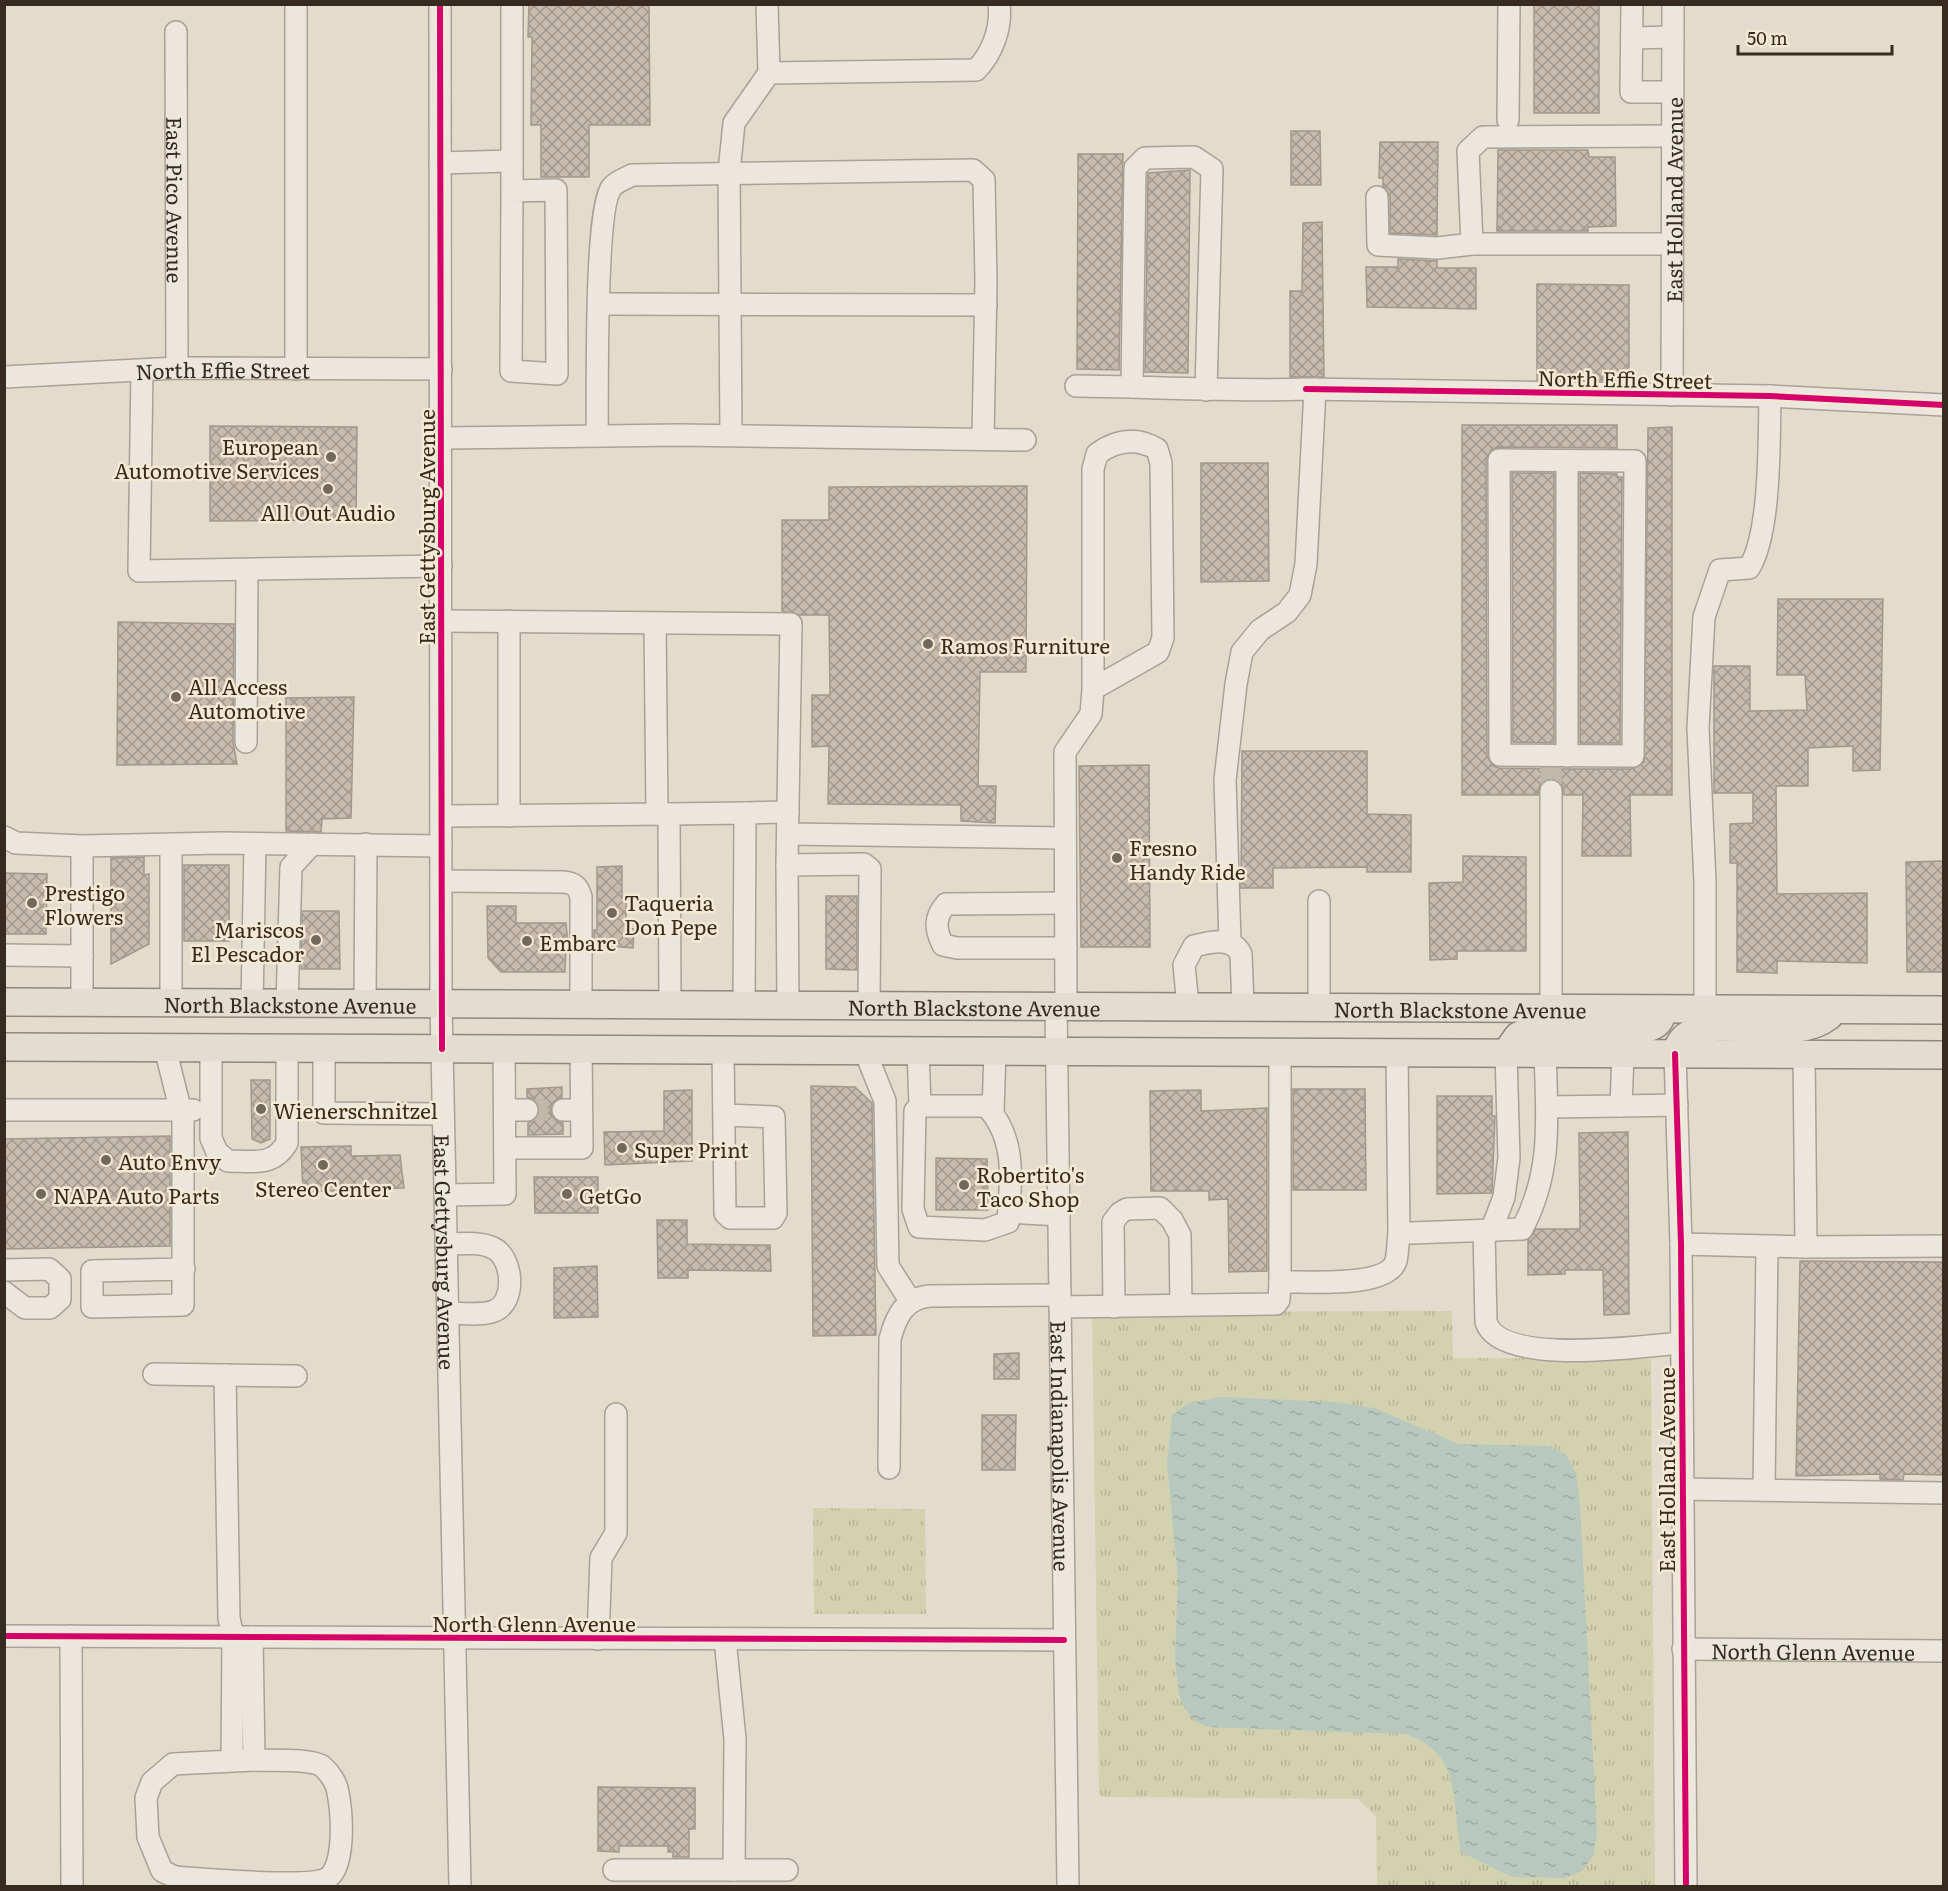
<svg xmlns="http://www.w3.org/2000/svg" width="1948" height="1891" font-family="Literata,serif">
<defs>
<pattern id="grass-tufts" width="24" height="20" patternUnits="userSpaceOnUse" patternTransform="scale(1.5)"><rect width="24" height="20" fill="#d2d2b0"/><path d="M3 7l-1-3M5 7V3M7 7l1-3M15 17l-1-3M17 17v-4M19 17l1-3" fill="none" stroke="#b5b497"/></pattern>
<pattern id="water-ripples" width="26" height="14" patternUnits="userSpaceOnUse" patternTransform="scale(1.5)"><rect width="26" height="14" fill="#b8c8be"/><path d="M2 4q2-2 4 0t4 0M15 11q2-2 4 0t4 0" fill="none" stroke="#9faca3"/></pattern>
<pattern id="building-cross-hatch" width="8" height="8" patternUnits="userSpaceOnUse" patternTransform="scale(1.5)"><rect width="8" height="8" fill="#c7bbae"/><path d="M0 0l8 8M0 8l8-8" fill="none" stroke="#a2988d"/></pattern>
</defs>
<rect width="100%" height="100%" fill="#e3dccd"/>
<!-- grass -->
<path fill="url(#grass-tufts)" d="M1452,1311L1453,1358L1651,1359L1655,1886H1377L1376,1817L1358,1799L1104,1797L1099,1795L1092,1312Z
M813,1508L925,1509L926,1614H814Z"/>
<!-- water -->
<path fill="url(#water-ripples)" d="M1221,1397L1335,1402L1374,1408L1459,1444L1549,1446L1566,1455L1576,1473L1580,1505L1597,1834L1593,1856L1582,1871L1565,1878L1512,1877L1461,1852C1451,1801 1464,1755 1406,1734L1207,1727L1195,1721L1184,1707L1179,1693L1175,1657L1178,1579L1167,1463L1172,1415L1189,1403Z"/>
<!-- building -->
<path fill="url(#building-cross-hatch)" stroke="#a3988c" stroke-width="1.5" d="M529,4H649L650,125H589V177H541V125H531L532,37H528Z
M1534,4H1599V113H1534Z
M1291,131H1320L1321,185H1291Z
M1380,142H1438L1437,235L1390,233V196L1383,186V178H1379Z
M1498,150H1588L1589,157H1615L1616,226L1588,227V231H1497Z
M1078,154H1123L1119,370L1077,369Z
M1190,170L1188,373L1145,372L1148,173Z
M1322,222L1324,377H1290V291H1302L1303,223Z
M1398,259L1437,261V268H1476V309L1367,307L1366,267H1398Z
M1537,284L1629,285V381L1537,380Z
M1462,425H1617V448L1499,447L1492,449L1486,459L1487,756L1493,766L1499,768L1566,769H1633L1644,762L1648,428L1672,427V795H1630L1631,856H1582L1583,795H1564L1562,785L1557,780H1544L1540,785L1538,795H1462Z
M210,426L357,427L356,520L210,521Z
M1201,463H1268L1269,581L1201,582Z
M1512,473H1554V743L1513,742Z
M1580,473L1617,474V477H1622L1620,743H1580Z
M1027,486L1026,672H980L978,786H996L995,823L961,821V805L828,804L829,746L812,747V695H830L829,615H800L782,611V520H829V487Z
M1778,599H1883L1880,770L1853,771V746L1808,748V786H1776L1777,894L1867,893V963L1777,961V973L1737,972V863H1730V824L1753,823V793H1714V666H1750V711L1807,710L1805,675H1777Z
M118,622L234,624L233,742L237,764L117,765Z
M354,697L351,818L322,819L321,832L286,831V698Z
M1242,751H1367V814L1411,815V872H1367V867L1273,868V888H1241Z
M1149,765L1150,947H1081L1079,766Z
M1463,856L1526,857V951H1457V959L1430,960L1429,883L1463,882Z
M144,857V875L149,874V944L111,964V858Z
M1944,861V972H1907L1906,862Z
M184,865H229V941H184Z
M622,866V898H626V928L634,929L633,948L594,945V930H597V867Z
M4,873L47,874L46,934H4Z
M826,896H857V970L826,969Z
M487,906H516V923H566L568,944H566L565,972H501L488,958Z
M302,911H339L340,969H301Z
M251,1080H270V1139L261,1143L252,1139Z
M811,1086L855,1087L872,1103L876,1335L813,1336Z
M562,1087V1097L552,1103L550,1111L556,1121L563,1123V1134L528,1135V1123L538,1117L540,1109L534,1099L527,1097V1089Z
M1293,1089H1365L1366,1190H1293Z
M692,1090V1161L605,1165L604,1132L664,1131V1091Z
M1201,1090V1111L1267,1108V1271L1229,1272L1228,1199L1209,1200V1191H1151L1150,1091Z
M1437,1096H1492V1116H1495L1492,1193L1437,1194Z
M1628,1132L1629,1314L1604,1315L1603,1270H1565V1274L1528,1275V1240L1536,1229H1580L1579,1133Z
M170,1136V1246L4,1249V1139Z
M351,1146V1156L400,1155L404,1188L303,1192L301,1147Z
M936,1158L987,1159L988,1210H936Z
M534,1177H598V1213H535Z
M657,1220H687V1244L770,1245L771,1271L688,1270V1278H658Z
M1800,1261L1944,1262V1475L1904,1474L1903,1480L1880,1479V1474L1796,1476Z
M597,1266L598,1317L554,1318V1268Z
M1019,1353V1379H994V1354Z
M982,1415H1016L1015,1470H982Z
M598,1787L695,1788V1829H689V1857H673V1852H668V1846H619V1852L598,1851Z"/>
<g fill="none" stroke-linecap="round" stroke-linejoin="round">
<!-- minor-tunnel -->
<path stroke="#c1b8aa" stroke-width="21" stroke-dasharray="21 10" stroke-linecap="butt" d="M1551,767V791
M527,1110H563"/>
<defs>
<g id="minor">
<path d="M296,4V369"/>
<path id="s1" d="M440,4L441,1004L460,1886"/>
<path d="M767,4L769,73L976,70C992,54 1002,28 999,4"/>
<path d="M1632,4L1631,92H1672"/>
<path id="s2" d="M176,32L177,368"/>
<path d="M1632,38L1673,37"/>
<path d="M1508,120L1509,4"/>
<path d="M440,163L512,161V4"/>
<path d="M512,191L556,190L557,374L511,371L512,191V161"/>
<path d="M1377,197L1378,245L1438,248L1472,244"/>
<path d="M1672,244H1472L1468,151L1483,137L1672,136"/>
<path d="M599,304L986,305"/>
<path d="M142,370L139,571L441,566"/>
<path id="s3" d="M4,377L177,368L441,369"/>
<path d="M1076,386L1132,387"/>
<path d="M1206,390L1212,169L1194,157L1145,158L1135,168L1132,387C1190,389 1248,391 1306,389L1770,396L1944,405"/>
<path id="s4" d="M1672,395L1673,4"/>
<path d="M731,435L729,172L734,123L769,73"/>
<path d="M597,436C598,397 594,208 612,187C616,182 626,178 632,175L973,170L984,180L986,281L983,439"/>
<path d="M441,438L679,435L1025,440"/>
<path d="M1499,460L1635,461L1633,756L1500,755Z"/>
<path d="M1567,461V756"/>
<path d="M441,621L791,624L787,865"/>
<path d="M509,621V816"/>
<path d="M655,623L657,814"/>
<path d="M246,742L247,570"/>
<path d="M745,813L788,812"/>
<path d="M441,816L669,814"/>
<path d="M788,834L1065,838"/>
<path d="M4,837L16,843L82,846V1003"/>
<path d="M171,844V1003"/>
<path d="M82,846L222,843L441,846"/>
<path d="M441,881L563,882C574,883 578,886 581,897V1004"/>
<path d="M1064,903L946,904C934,918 935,929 943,945L957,948H1066"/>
<path d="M1230,942L1225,780L1236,684L1242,652L1260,630L1287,612L1300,595L1306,564L1315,389"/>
<path d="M4,955L82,956"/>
<path d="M252,1004L255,844"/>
<path d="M287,1004L291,867L312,844"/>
<path d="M365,1004L366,844"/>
<path d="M670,1004L669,814L745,813L744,1004"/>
<path d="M788,1005L787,865L864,864L870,869L869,1005"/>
<path d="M1066,1005L1065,752L1091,714L1093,689V469L1097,454C1116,440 1136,437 1157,449L1161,463L1163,638L1158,652L1093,689"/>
<path id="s5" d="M1056,1006L1068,1886"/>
<path d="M1188,1006L1184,965L1194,946C1210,942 1232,936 1241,954L1243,1006"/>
<path d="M1319,1007V901"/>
<path d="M1551,1008V791"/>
<path d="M1705,1009V882L1698,728L1704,617L1720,570L1749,568C1771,534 1769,439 1770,396"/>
<path d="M165,1048L183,1120V1305L92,1307V1271L184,1269"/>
<path d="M211,1048V1138L217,1152L228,1161C253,1161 273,1167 287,1143V1048"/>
<path d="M324,1049V1113L443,1114"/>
<path d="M723,1050L725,1213L730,1218H773L776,1213L774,1117L724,1115"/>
<path d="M865,1051L885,1101L888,1266L911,1302"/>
<path d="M918,1051L920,1106L915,1111L913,1209L919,1227L985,1230L1008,1222C1011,1181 1017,1138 986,1106H920"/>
<path d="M1280,1052V1282C1305,1281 1387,1289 1396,1261C1398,1252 1398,1241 1399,1232"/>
<path d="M1397,1053L1399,1232L1411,1233L1522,1229C1553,1171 1547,1117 1545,1053"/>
<path d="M1675,1054L1681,1244L1686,1886"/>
<path d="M1804,1054L1806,1247L1944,1246"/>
<path d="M1621,1106L1677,1105"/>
<path d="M1547,1107L1621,1106L1623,1054"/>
<path d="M4,1110H193"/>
<path d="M505,1110H527"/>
<path d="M563,1110H581"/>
<path d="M993,1112L995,1051"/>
<path d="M505,1148H582L581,1049"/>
<path d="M445,1195L505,1194L504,1049"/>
<path d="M1009,1212L1059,1215"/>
<path d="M1484,1231L1486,1322C1500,1367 1643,1346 1681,1343"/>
<path d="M1491,1231L1504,1197L1509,1158L1506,1053"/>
<path d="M446,1244C461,1244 479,1241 493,1248C513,1257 517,1302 494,1311C481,1316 462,1313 448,1313"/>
<path d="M1681,1244L1806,1247"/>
<path d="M4,1270L49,1269L60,1279V1299L50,1308H25L4,1292"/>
<path d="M1060,1307L1276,1304L1279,1300L1280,1282"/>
<path d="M1114,1307L1113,1222L1120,1213L1127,1209L1160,1208L1172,1220L1180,1235L1181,1305"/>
<path d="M154,1374L296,1376"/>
<path d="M225,1375L229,1618L233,1637L232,1760"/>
<path d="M889,1468L890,1339C896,1316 905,1298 930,1296L1060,1295"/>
<path d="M1681,1489L1944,1493"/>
<path d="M1764,1490L1767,1246"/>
<path d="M4,1636L1064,1640"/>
<path d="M71,1636L72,1886"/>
<path d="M252,1637L254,1760"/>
<path d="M598,1639L601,1558L616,1533V1414"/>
<path d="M725,1639L735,1739L734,1870"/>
<path id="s6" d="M1683,1649L1944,1651"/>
<path d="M254,1760C270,1761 309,1758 322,1766C329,1772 337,1783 338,1793C342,1813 346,1869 326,1879C307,1888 202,1879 175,1877L162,1871L148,1837L146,1798L152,1782L173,1764Z"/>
<path d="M614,1870H787"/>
</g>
<g id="major">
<path id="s7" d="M4,1002L1944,1010"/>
<path d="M4,1047L1944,1055"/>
<path d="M1506,1053L1518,1036L1533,1030L1638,1031C1652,1027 1662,1025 1662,1009"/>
<path d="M1675,1054C1678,1047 1681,1039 1688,1035C1723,1014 1792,1045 1829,1016"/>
</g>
</defs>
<!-- minor casing -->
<use href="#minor" stroke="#a8a196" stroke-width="24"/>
<!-- major casing -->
<use href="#major" stroke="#8e877d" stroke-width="30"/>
<!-- minor -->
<use href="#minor" stroke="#ece7de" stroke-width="21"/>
<!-- major -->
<use href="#major" stroke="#e2ddd0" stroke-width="27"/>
<defs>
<path id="cycleway" d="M440,4L442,1049
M1306,389L1770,396L1944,405
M1675,1054L1681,1244L1686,1886
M4,1636L1064,1640"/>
</defs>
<!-- cycleway casing -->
<use href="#cycleway" stroke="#f4ead3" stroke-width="10"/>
<!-- cycleway -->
<use href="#cycleway" stroke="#d6006c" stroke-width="6"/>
</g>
<!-- markers -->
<g fill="#73685c" stroke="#f4ead3" stroke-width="2">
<circle cx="331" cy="457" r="6"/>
<circle cx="328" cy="489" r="6"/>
<circle cx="928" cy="644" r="6"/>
<circle cx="176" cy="697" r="6"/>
<circle cx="1117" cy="858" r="6"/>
<circle cx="32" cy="903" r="6"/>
<circle cx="612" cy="913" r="6"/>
<circle cx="316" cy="940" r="6"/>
<circle cx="527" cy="941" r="6"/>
<circle cx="261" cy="1109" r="6"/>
<circle cx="622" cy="1148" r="6"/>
<circle cx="106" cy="1160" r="6"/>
<circle cx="323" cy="1165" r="6"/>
<circle cx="964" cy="1185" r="6"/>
<circle cx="41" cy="1194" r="6"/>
<circle cx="567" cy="1194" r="6"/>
</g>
<g text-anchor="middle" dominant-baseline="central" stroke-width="5" stroke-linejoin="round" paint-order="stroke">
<!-- street labels -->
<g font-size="21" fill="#372a1f" stroke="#f4ead3">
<text stroke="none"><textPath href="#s2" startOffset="168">East Pico Avenue</textPath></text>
<text stroke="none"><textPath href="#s4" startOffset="195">East Holland Avenue</textPath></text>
<text stroke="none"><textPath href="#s3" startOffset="219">North Effie Street</textPath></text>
<text transform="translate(1625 378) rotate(1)">North Effie Street</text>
<text transform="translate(425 527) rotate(-90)">East Gettysburg Avenue</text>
<text stroke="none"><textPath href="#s7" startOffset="286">North Blackstone Avenue</textPath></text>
<text stroke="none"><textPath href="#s7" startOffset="970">North Blackstone Avenue</textPath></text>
<text stroke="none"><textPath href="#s7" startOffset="1456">North Blackstone Avenue</textPath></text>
<text stroke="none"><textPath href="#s1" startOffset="1248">East Gettysburg Avenue</textPath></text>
<text stroke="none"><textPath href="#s5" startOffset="440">East Indianapolis Avenue</textPath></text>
<text transform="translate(1665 1470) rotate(-90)">East Holland Avenue</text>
<text x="534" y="1622">North Glenn Avenue</text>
<text stroke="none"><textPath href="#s6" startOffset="130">North Glenn Avenue</textPath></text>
</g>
<!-- poi labels -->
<g font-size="21" fill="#372a1f" stroke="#f4ead3" text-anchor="start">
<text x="319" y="445" text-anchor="end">European<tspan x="319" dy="24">Automotive Services</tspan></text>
<text x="328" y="511" text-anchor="middle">All Out Audio</text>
<text x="940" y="644">Ramos Furniture</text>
<text x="188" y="685">All Access<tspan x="188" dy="24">Automotive</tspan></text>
<text x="1129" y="846">Fresno<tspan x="1129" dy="24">Handy Ride</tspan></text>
<text x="44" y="891">Prestigo<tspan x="44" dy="24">Flowers</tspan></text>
<text x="624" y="901">Taqueria<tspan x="624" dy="24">Don Pepe</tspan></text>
<text x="304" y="928" text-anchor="end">Mariscos<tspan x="304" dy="24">El Pescador</tspan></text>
<text x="539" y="941">Embarc</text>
<text x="273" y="1109">Wienerschnitzel</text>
<text x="634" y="1148">Super Print</text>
<text x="118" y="1160">Auto Envy</text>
<text x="976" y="1173">Robertito's<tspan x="976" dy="24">Taco Shop</tspan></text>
<text x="323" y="1187" text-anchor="middle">Stereo Center</text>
<text x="53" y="1194">NAPA Auto Parts</text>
<text x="579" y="1194">GetGo</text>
</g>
</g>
<!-- border -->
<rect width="1948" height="1891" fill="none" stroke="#372a1f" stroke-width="12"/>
<!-- scale -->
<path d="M1738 45v9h154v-9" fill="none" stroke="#372a1f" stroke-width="3"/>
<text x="1747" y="45" font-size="18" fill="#372a1f" stroke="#f4ead3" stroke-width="4.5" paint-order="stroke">50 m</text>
</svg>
